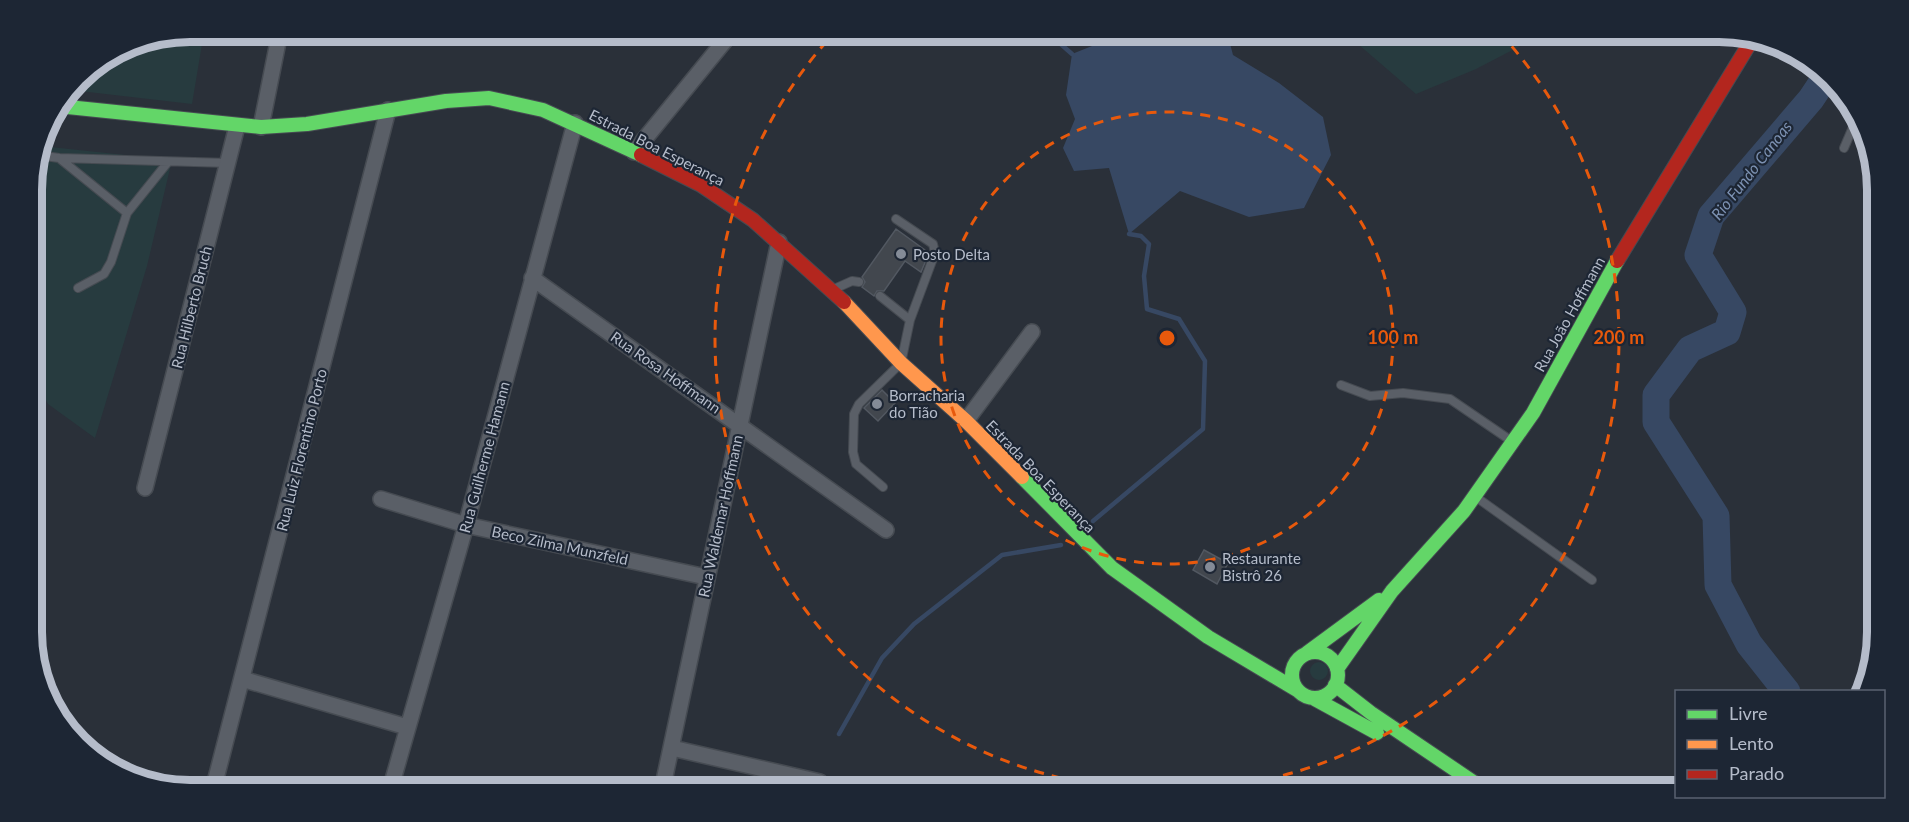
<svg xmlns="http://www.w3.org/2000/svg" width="1909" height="822" font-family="Lato,sans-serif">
<rect width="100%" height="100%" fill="#2a3039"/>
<!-- green -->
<path fill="#273b3f" d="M190,32H204L192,104L71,90L85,71L129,43Z
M1344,32H1343H1547L1476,69L1416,94Z
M41,146L172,160L147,266L95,438L48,404L32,374V179Z
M1310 671a9 9 0 1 1 18 0a9 9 0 1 1-18 0Z"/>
<!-- water -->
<path fill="#374863" d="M1127,32H1227L1233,55L1279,83L1323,117L1331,155L1304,208L1249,217L1180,191L1129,234L1109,168L1074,171L1063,148L1075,119L1066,95L1072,54Z"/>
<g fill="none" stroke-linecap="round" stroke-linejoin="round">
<!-- stream -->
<path stroke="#374863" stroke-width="4.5" d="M1047,32L1072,54
M1093,521L1203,429L1205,361L1179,319L1147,309L1144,276L1149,244L1141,236L1129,234
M839,734L882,658L914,624L1002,555L1061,545"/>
<!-- river -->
<path stroke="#374863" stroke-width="27" d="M1787,692L1749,644L1718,585L1716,516L1656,422V395L1690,349L1727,332L1733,312L1698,255L1711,216L1811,99L1825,78"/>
</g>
<!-- building -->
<path fill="#42474e" stroke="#525861" stroke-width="1.5" d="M896,229L929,253L921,272L905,261L884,291H877L874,296L862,287L865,282L862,277Z
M882,390L895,403L878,421L864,408Z
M1204,550L1228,563L1217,584L1193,570Z"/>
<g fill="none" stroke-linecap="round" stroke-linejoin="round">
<defs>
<path id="lane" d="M1844,148L1856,120
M38,155L59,158L228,163
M59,158L127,213
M78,288L104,274L111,262L127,213L168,162
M834,289L852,281L859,282
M880,296L910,320
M1341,385L1370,396L1403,393L1450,399L1510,440
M883,487L856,464L853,452L854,414L859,404L901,363L910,320L935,253L933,244L896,219
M1476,497L1592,580"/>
<path id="street" d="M261,127L280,32
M634,152L732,32
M532,278L886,530
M966,421L1032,332
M145,488L237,126
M381,499L466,525L706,577
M242,679L407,727
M672,748L820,782L818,790
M213,790L388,110
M390,790L466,525L575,123
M662,790L779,242"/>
<path id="fast" d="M58,106L261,127L307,124L446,101L489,98L543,110L641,155
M1022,477L1112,568L1208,637L1297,690
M1292 675a23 23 0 1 1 46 0a23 23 0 1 1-46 0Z
M1307,653L1379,600
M1337,669L1392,591L1464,511L1533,413L1617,261
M1335,685L1371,713L1485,790
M1313,698L1377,733"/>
<path id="slow" d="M844,302L901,363L966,421L1022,477"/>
<path id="jam" d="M641,155L701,185L753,220L844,302
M1617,261L1753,38"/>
</defs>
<!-- lane casing -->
<use href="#lane" stroke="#464b52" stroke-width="10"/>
<!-- street casing -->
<use href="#street" stroke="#464b52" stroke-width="18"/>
<!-- fast casing -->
<use href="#fast" stroke="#464b52" stroke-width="16"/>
<!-- slow casing -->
<use href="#slow" stroke="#464b52" stroke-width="16"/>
<!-- jam casing -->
<use href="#jam" stroke="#464b52" stroke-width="16"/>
<!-- lane -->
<use href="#lane" stroke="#5a5f67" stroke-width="8"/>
<!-- street -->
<use href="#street" stroke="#5a5f67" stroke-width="15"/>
<!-- fast -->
<use href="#fast" stroke="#63d668" stroke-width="14"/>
<!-- slow -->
<use href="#slow" stroke="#ff974d" stroke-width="14"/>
<!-- jam -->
<use href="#jam" stroke="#b3261e" stroke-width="14"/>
</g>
<!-- distance rings -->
<g fill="none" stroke="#e8590c" stroke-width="3" stroke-dasharray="10 8">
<circle cx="1167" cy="338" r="226"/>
<path d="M1500 33A452 452 0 1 1 834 33"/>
</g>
<!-- markers -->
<g fill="#848b97" stroke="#1d2634" stroke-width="2">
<circle cx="901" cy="254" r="6"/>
<circle cx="877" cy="404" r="6"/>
<circle cx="1210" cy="567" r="6"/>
</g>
<g text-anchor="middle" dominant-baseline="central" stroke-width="4.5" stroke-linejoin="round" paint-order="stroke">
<!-- street labels -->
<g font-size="15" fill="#b5bcca" stroke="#1d2634">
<text transform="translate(657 147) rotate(27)">Estrada Boa Esperança</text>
<text transform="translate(191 307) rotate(-76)">Rua Hilberto Bruch</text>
<text transform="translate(1569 314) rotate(-61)">Rua João Hoffmann</text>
<text transform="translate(666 372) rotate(35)">Rua Rosa Hoffmann</text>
<text transform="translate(301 450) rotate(-76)">Rua Luiz Florentino Porto</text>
<text transform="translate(484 457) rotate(-75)">Rua Guilherme Hamann</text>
<text transform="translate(1041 476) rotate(46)">Estrada Boa Esperança</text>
<text transform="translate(720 516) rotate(-78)">Rua Waldemar Hoffmann</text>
<text transform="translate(560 545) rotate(12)">Beco Zilma Munzfeld</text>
</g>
<!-- poi labels -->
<g font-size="15" fill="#b5bcca" stroke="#1d2634" text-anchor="start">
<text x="913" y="254">Posto Delta</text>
<text x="889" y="395">Borracharia<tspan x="889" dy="17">do Tião</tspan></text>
<text x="1222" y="558">Restaurante<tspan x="1222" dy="17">Bistrô 26</tspan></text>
</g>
<!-- water labels -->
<g font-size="16" font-style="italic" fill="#7c91b2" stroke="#1d2634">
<text transform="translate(1751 170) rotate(-52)">Rio Fundo Canoas</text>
</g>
</g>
<!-- crop -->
<path d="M0 0H1909V822H0ZM190 42H1719A148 148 0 0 1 1867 190V632A148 148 0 0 1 1719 780H190A148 148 0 0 1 42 632V190A148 148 0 0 1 190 42Z" fill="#1d2634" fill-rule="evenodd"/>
<path fill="none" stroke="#b5bcca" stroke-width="8" d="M190 42H1719A148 148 0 0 1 1867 190V632A148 148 0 0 1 1719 780H190A148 148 0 0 1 42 632V190A148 148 0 0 1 190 42Z"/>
<circle cx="1167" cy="338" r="9" fill="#e8590c" stroke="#1d2634" stroke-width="3"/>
<g font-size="18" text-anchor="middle" font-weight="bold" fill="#e8590c" stroke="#1d2634" stroke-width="4.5" stroke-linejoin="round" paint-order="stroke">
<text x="1393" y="344">100 m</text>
<text x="1619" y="344">200 m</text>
</g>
<!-- legend -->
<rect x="1675" y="690" width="210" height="108" fill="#1d2634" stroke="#5a6270" stroke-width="1.5"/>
<rect x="1687" y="710" width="30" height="9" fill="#63d668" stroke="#5a6270" stroke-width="1.5"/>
<text x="1729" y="720" font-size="18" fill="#b5bcca">Livre</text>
<rect x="1687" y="740" width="30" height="9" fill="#ff974d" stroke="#5a6270" stroke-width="1.5"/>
<text x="1729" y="750" font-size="18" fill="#b5bcca">Lento</text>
<rect x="1687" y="770" width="30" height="9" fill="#b3261e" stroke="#5a6270" stroke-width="1.5"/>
<text x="1729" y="780" font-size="18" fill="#b5bcca">Parado</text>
</svg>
